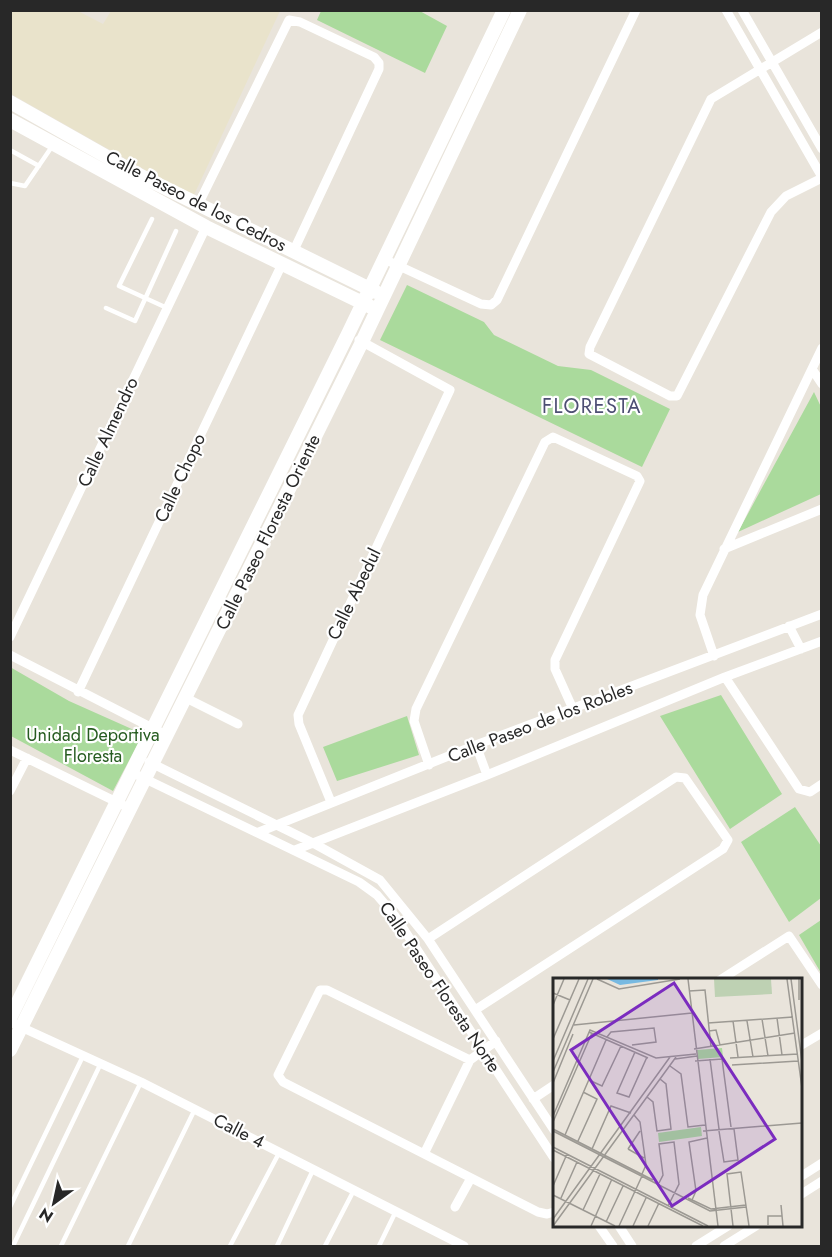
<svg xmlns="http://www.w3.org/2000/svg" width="832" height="1257" font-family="Jost,sans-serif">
<rect width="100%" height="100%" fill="#e9e4db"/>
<!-- education -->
<path fill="#e9e3cb" d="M11,11H78L103,24L111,11H280L193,197L11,94Z"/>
<!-- green -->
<path fill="#aada9c" d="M418,10L447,26L425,73L317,20L321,11Z
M407,285L484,322L494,335L558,366L591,370L670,409L642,467L380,340Z
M814,392L821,407V494L738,532Z
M10,667L69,701L143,734L113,791L11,736Z
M721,695L782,794L730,829L660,716Z
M407,716L419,755L337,781L323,747Z
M795,807L821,846V898L789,922L741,842Z
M821,920V973L799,935Z"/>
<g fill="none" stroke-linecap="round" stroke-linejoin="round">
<!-- lane -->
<path stroke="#fff" stroke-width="4.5" d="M10,150L39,166
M10,183L25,186L53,145
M152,219L119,286L167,308
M106,308L135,321L176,231
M10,1207L83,1056
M13,1246L101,1063
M61,1246L141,1082
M128,1246L195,1109
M230,1246L279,1153
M277,1246L313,1170
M325,1246L354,1190
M379,1246L396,1211"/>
<!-- street -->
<path stroke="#fff" stroke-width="9" d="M726,10L822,177
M742,10L822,149
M822,32L711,99L590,347L589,354L670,396H677L771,212L786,196L822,178
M198,205L289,20L300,22L374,57L379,63V69L294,250
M384,259L481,304L491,305L497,300L636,10
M812,369L822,384
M724,549L822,509
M789,626L801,649
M10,637L206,227
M10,655L168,736
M714,656L700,615L703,595L822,348
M725,677L799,789L810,792L822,784
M78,692L282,264
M186,698L238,724
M476,745L487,775
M10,750L131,809
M149,762L313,843L380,880L428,939L554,1130
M429,765L414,721L416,709L545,442L553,437L637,476L640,481L555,660V669L573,709
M133,773L359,882L377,895L395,916L554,1158
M10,791L27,758
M331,802L299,724L298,715L450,390L359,340
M259,832L476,745L822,614
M295,850L487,775L725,677L822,641
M428,939L676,777L685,778L728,840L723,849L475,1010
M720,980L789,936L822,985
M10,1022L141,1082L464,1246
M800,1046L822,1033
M470,1060L327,990H320L278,1075L283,1082L538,1212L547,1214L554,1212
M533,1099L554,1085
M424,1154L470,1060L496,1041
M800,1177L822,1163
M800,1195L822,1181
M455,1207L471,1178
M599,1226L613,1246
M619,1226L632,1246
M696,1246L728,1226
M724,1246L756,1226"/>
<!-- secondary -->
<path stroke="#fff" stroke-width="14" d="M10,102L139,175L376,292
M10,120L206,227L371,307
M10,1018L348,334L504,10
M10,1050L362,342L520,10"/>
</g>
<g text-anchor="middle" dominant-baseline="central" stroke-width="4.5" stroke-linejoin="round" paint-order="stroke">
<!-- street labels -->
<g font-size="18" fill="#282828" stroke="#fff">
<text transform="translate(196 201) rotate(27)">Calle Paseo de los Cedros</text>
<text transform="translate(108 432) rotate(-65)">Calle Almendro</text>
<text transform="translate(180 478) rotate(-65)">Calle Chopo</text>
<text transform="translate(268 532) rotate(-64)">Calle Paseo Floresta Oriente</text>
<text transform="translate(354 594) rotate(-64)">Calle Abedul</text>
<text transform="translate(540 722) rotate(-21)">Calle Paseo de los Robles</text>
<text transform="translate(440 987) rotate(56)">Calle Paseo Floresta Norte</text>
<text transform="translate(239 1131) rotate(27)">Calle 4</text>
</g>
<!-- park labels -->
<g font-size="18" fill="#265c20" stroke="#fff">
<text x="93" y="735">Unidad Deportiva<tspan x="93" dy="21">Floresta</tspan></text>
</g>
<!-- neighbourhood labels -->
<g font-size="20" letter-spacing="1.5" fill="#4d4f73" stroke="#fff">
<text x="592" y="406">FLORESTA</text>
</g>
</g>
<!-- overview -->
<g transform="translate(553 978)">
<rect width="249" height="249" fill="#e9e4db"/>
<path d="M169,70L170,79L145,81L144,72ZM148,149L149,158L106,164L105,155Z" fill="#aada9c"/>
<path d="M161,1H218L219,16L162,19Z" fill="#bed1b3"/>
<path d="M54,1H105V2L67,7Z" fill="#77b9e1"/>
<path fill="none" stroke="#9c9993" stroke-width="1.5" d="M44,1L66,11L127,1M135,1L165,248M234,1L249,110M238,1L249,84M246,1V22M136,13L152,12L158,69M0,15L17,22M0,27L11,1M224,40L229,77M209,41L215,78M180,43L185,79M194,43L200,79M155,45L240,39M21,47L139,35M156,53L163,52L167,67M36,54L95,80M54,59L58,54L101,50L103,64L79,67M0,61L26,1M141,71L242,55M82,74L64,115L76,119L94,79M177,80L245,76M122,81L144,78M157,81L166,151M0,83L35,1M142,83L169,81L178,149M179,87L245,83M117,88L128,96L135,149L152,147M0,94L40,1M36,102L49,108L68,68M0,105L20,56M94,119L100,124L104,153L118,151L113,106L107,101M81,137L87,144L93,187L89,196M0,138L37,52L103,80L143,76M0,144L39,55M0,151L100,202M0,153L157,233L193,229M150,153L249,145M166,153L171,184L185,182L181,151M12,157L53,62M25,163L44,121L30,114M0,169L155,248M39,171L58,128L78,135M75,171L87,153M75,171L91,180M0,172L150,248M106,205L110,197L106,166L121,164L126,206L115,228M0,208L14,176M0,217L62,248M8,220L24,184M135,220L158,231L193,227M139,222L143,213L136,164L154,160M228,227L230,248M30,232L47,196M0,241L117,79M53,244L70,208M215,247V238H229M0,248L123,79M38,248L59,201M66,248L89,198M80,248L93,220M95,248L106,225M180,248L174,196L188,194L196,248"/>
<path fill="#7b2cbf" fill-opacity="0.15" stroke="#7b2cbf" stroke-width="3" d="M121,5L222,161L119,228L18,72Z"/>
<rect width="249" height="249" fill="none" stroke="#282828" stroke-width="3"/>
</g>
<!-- border -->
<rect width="832" height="1257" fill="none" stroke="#282828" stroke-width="24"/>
<!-- north arrow -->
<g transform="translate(54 1203) rotate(213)" stroke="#ffffff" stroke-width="4.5" paint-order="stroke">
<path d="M0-4.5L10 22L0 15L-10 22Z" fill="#282828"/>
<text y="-9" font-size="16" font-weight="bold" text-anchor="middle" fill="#282828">N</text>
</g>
</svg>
